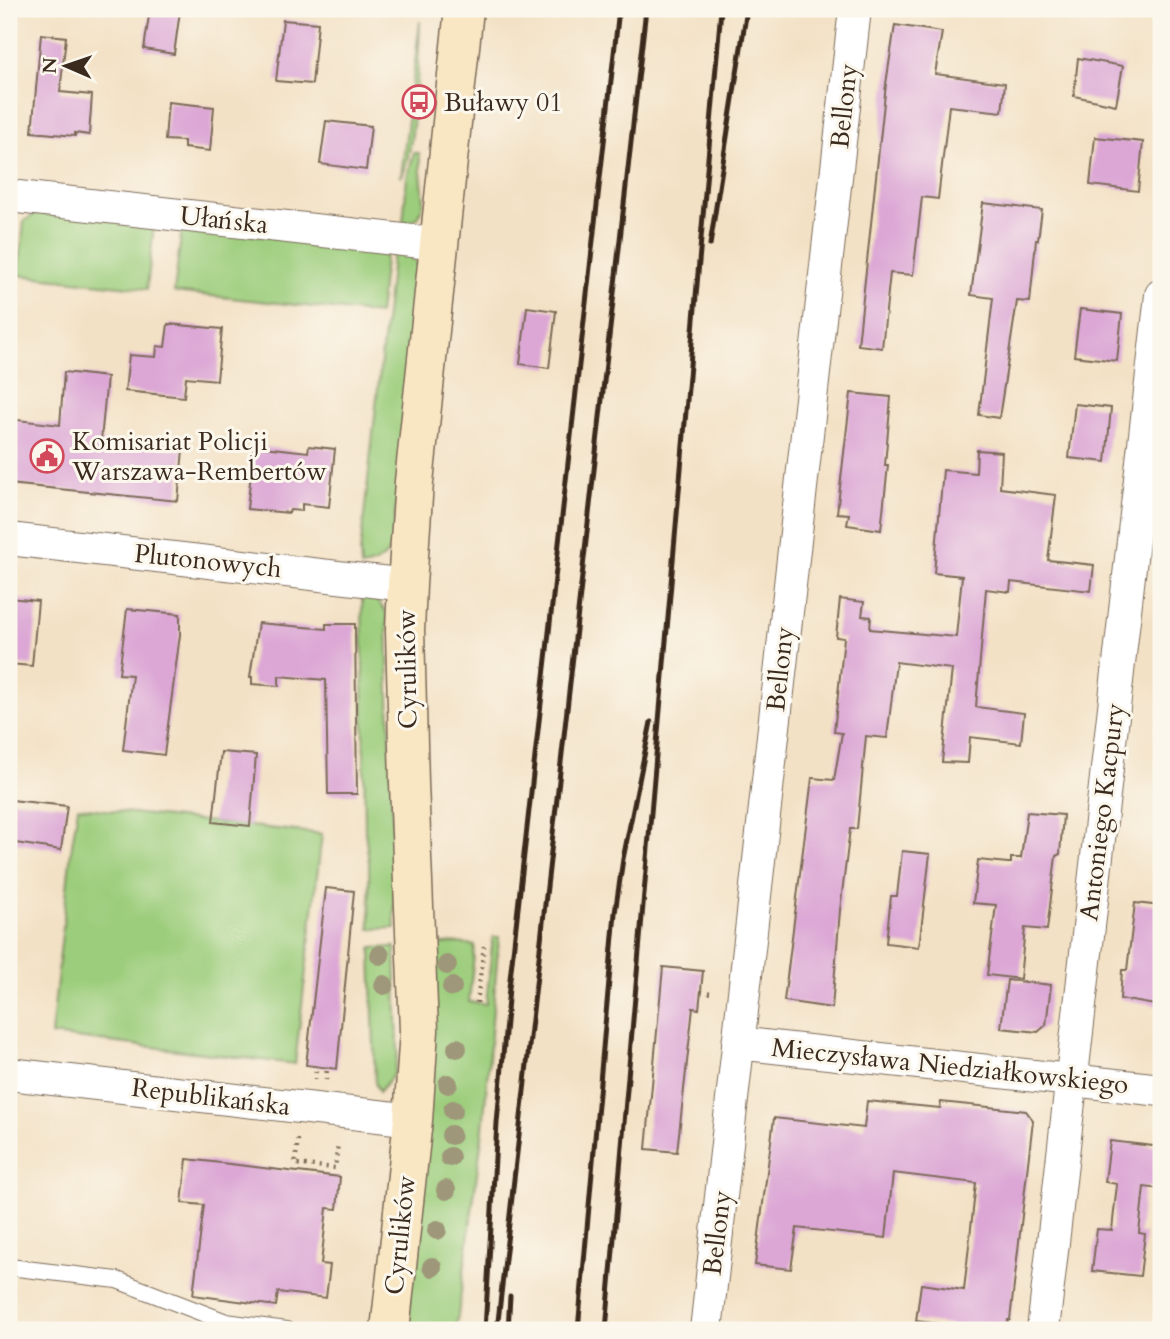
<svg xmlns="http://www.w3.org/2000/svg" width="1170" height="1339" font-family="Cardo,serif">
<rect width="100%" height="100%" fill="#fbf7ec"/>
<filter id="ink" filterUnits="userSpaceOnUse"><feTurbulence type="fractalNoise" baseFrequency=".0143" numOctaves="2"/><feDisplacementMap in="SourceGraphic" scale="14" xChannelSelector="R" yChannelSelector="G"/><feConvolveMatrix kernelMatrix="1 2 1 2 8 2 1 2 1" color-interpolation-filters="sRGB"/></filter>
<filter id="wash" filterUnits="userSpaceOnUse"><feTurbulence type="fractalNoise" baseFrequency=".00686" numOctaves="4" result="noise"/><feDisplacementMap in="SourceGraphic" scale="28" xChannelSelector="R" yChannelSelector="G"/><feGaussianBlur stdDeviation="1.57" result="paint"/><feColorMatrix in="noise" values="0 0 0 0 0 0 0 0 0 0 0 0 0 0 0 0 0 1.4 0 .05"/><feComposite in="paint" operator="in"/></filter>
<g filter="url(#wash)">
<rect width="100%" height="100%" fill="#f3e1c5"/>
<!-- green -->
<path fill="#9ccd7c" stroke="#6c7c4d" stroke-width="2" d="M420,21C419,53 415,155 401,177Z
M414,153H419L424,201L418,218L403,224L407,177Z
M40,211L154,224L147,289L19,275L24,221Z
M182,227L386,249L379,314L174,292Z
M393,250C408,254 416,256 420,272L392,545C386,559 376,565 361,567L360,553Z
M362,595L378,601L387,614L395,928L370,929L369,862L365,831Z
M78,807L322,834L295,1064L51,1035L71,851Z
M493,937H499L483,1129L456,1330H407L433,945L455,943L475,945L469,1002L486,1004Z
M395,947L398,1052L394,1074L379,1092L375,1083L371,948Z"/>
<g id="blocks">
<!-- building -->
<path fill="#dca7d5" d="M150,9L180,11L174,54L144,49Z
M283,20L318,23L312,84L276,81Z
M895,25L942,32L935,74L1005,83L1002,112L949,106L938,199L922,197L913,275L890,273L882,348L858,345L886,84Z
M41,34L66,37L60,92L92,95L89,135L75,133V136L32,132Z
M1078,58L1123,66L1116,105L1074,96Z
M168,102L214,107L210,151L184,148V141L165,140Z
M326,121L371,126L366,170L320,164Z
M1095,137L1143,142L1138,191L1090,185Z
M983,203L1042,210L1038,240H1036L1030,302L1017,301L999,418L979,415L993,298L971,295Z
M527,307L556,311L549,368L520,364Z
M1080,309L1122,314L1117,361L1074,356Z
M168,324L222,329L217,380L186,377L184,397L125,391L129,355L156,357L157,346L165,347Z
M64,372L107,377L101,441L183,450L178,501L9,484V419L60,425Z
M851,393L891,397L885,465H888L881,530L847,525L849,514L837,513Z
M1075,404L1111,408L1106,462L1069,458Z
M254,446L308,452L309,446L335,449L329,507L302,504V511L290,510L289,513L247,509Z
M977,450L1002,452L1000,488L1056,495L1048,560L1094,565L1091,591L1011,582L1010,592L986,589L976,707L1024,713L1021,743L970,737L968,763L942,762L952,669L896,662L887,738L866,736L857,829H850L840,910L832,1008L784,1001L812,778L834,780L842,733L834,732L844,638L836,637L840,599L864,602L862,616L871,617L870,629L956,637L962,576L934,573L943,470L976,473Z
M9,598L38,601L32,666L9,664Z
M127,609L180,614V635L164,755L123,750L132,675L119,674Z
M258,623L326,629V624H355L357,794H328L326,680L279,676V686L252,684V677H250Z
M221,752L256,755L250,826L213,822Z
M11,800L67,806L61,850L9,842Z
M1027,812L1063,815L1060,854L1056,856L1047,930L1025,928L1020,979L987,975L996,905L973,903L978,860L1008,863H1011V858H1021Z
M902,851L930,854L919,947L886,943L891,896H897Z
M326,888L354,891L337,1069L306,1065Z
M1135,903L1161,906V1006L1120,999L1122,970H1127Z
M663,967L703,971L699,1009L693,1008L677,1152L646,1149Z
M1007,980L1051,985L1046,1025L1038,1032L1001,1028Z
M867,1101L940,1108L941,1102L1008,1109L1026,1111L1033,1120L1010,1320H1008L1006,1330H950L951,1325L916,1321L921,1284L964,1290L976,1183L893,1173L886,1238L797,1228L791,1269L755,1265L774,1118L864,1128Z
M1110,1141L1161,1147V1189L1144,1187L1139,1233L1145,1234L1140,1276L1092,1271L1097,1229L1112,1230L1117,1184L1105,1182Z
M187,1159L340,1177L337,1209L327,1208L321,1264L330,1265L326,1298L278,1292L276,1306L193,1295L204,1205L182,1203Z"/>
</g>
</g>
<g filter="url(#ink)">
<use href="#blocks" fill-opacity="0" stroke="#7b6a58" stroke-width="2"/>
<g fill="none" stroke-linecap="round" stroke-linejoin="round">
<defs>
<path id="lane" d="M9,1267L117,1280L226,1322L287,1330"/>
<path id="street" d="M9,196L439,244
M9,539L407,585
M738,1043L1161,1090
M9,1074L413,1120
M706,1330L855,9
M1043,1330L1161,295"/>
<path id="secondary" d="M390,1330L413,1120L419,1030L409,783L405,630L407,585L414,482L464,9"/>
</defs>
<!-- lane casing -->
<use href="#lane" stroke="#7b6a58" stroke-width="18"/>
<!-- street casing -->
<use href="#street" stroke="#7b6a58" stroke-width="34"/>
<!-- secondary casing -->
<use href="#secondary" stroke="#7b6a58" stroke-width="41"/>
<!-- path -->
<path stroke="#7b6a58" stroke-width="4.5" stroke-dasharray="2 5" stroke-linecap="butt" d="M701,992L714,993
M477,1003L484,946
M315,1080L316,1067
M326,1080L327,1068
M298,1139L295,1164L335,1168L338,1143"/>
<!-- lane -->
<use href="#lane" stroke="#fff" stroke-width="16"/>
<!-- street -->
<use href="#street" stroke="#fff" stroke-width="32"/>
<!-- secondary -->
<use href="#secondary" stroke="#f9e7c3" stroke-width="38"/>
<!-- rail -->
<path stroke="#3b2a1e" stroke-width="5" d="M710,245L747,9
M485,1330L497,1123L509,988L619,9
M497,1330L646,9
M508,1330L510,1296
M578,1330L615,913L623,859L651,722
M606,1330L721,9"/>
</g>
<!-- trees -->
<g fill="#9e9779">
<circle cx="380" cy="955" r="10"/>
<circle cx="447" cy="965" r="10"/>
<circle cx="384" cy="985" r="10"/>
<circle cx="452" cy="987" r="10"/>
<circle cx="457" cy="1048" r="10"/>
<circle cx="448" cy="1084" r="10"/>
<circle cx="453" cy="1110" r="10"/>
<circle cx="451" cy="1135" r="10"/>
<circle cx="450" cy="1157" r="10"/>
<circle cx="446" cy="1190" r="10"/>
<circle cx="437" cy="1230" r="10"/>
<circle cx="432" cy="1267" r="10"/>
</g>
</g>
<!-- icons -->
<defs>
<symbol id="bus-ring" viewBox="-11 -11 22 22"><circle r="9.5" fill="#fbf7ec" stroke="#d1495b" stroke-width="1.5"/><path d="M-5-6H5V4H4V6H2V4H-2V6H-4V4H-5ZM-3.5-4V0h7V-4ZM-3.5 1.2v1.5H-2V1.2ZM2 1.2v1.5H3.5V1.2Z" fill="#d1495b"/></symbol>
<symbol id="civic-ring" viewBox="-11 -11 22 22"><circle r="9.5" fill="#fbf7ec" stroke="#d1495b" stroke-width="1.5"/><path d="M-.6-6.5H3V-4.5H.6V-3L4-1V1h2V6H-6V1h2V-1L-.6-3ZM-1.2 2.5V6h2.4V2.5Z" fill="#d1495b"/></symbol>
</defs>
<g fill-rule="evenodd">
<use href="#bus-ring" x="400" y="83" width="38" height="38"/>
<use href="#civic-ring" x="28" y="437" width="38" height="38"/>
</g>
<g text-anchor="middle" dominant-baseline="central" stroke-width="6" stroke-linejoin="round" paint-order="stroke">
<!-- poi labels -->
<g font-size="26" fill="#3b2a1e" stroke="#fbf7ec" text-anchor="start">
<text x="444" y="102">Buławy 01</text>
<text x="72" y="441">Komisariat Policji<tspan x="72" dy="30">Warszawa-Rembertów</tspan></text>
</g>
<!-- street labels -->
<g font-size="26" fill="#3b2a1e" stroke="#fbf7ec">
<text transform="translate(844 106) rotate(-84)">Bellony</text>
<text transform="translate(224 220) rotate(6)">Ułańska</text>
<text transform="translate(208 561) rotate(6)">Plutonowych</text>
<text transform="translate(407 669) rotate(-91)">Cyrulików</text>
<text transform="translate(780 669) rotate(-84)">Bellony</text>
<text transform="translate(1102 812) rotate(-83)">Antoniego Kacpury</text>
<text transform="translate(950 1066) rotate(6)">Mieczysława Niedziałkowskiego</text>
<text transform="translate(211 1097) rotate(7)">Republikańska</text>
<text transform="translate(717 1233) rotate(-83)">Bellony</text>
<text transform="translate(400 1235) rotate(-84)">Cyrulików</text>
</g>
</g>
<!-- margin -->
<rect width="1170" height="1339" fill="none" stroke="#fbf7ec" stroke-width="35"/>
<!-- north arrow -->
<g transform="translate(66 66) rotate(272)" stroke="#fbf7ec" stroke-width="5" paint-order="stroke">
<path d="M0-5L12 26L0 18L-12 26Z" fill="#3b2a1e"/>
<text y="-10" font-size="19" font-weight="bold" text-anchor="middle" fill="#3b2a1e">N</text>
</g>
</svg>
